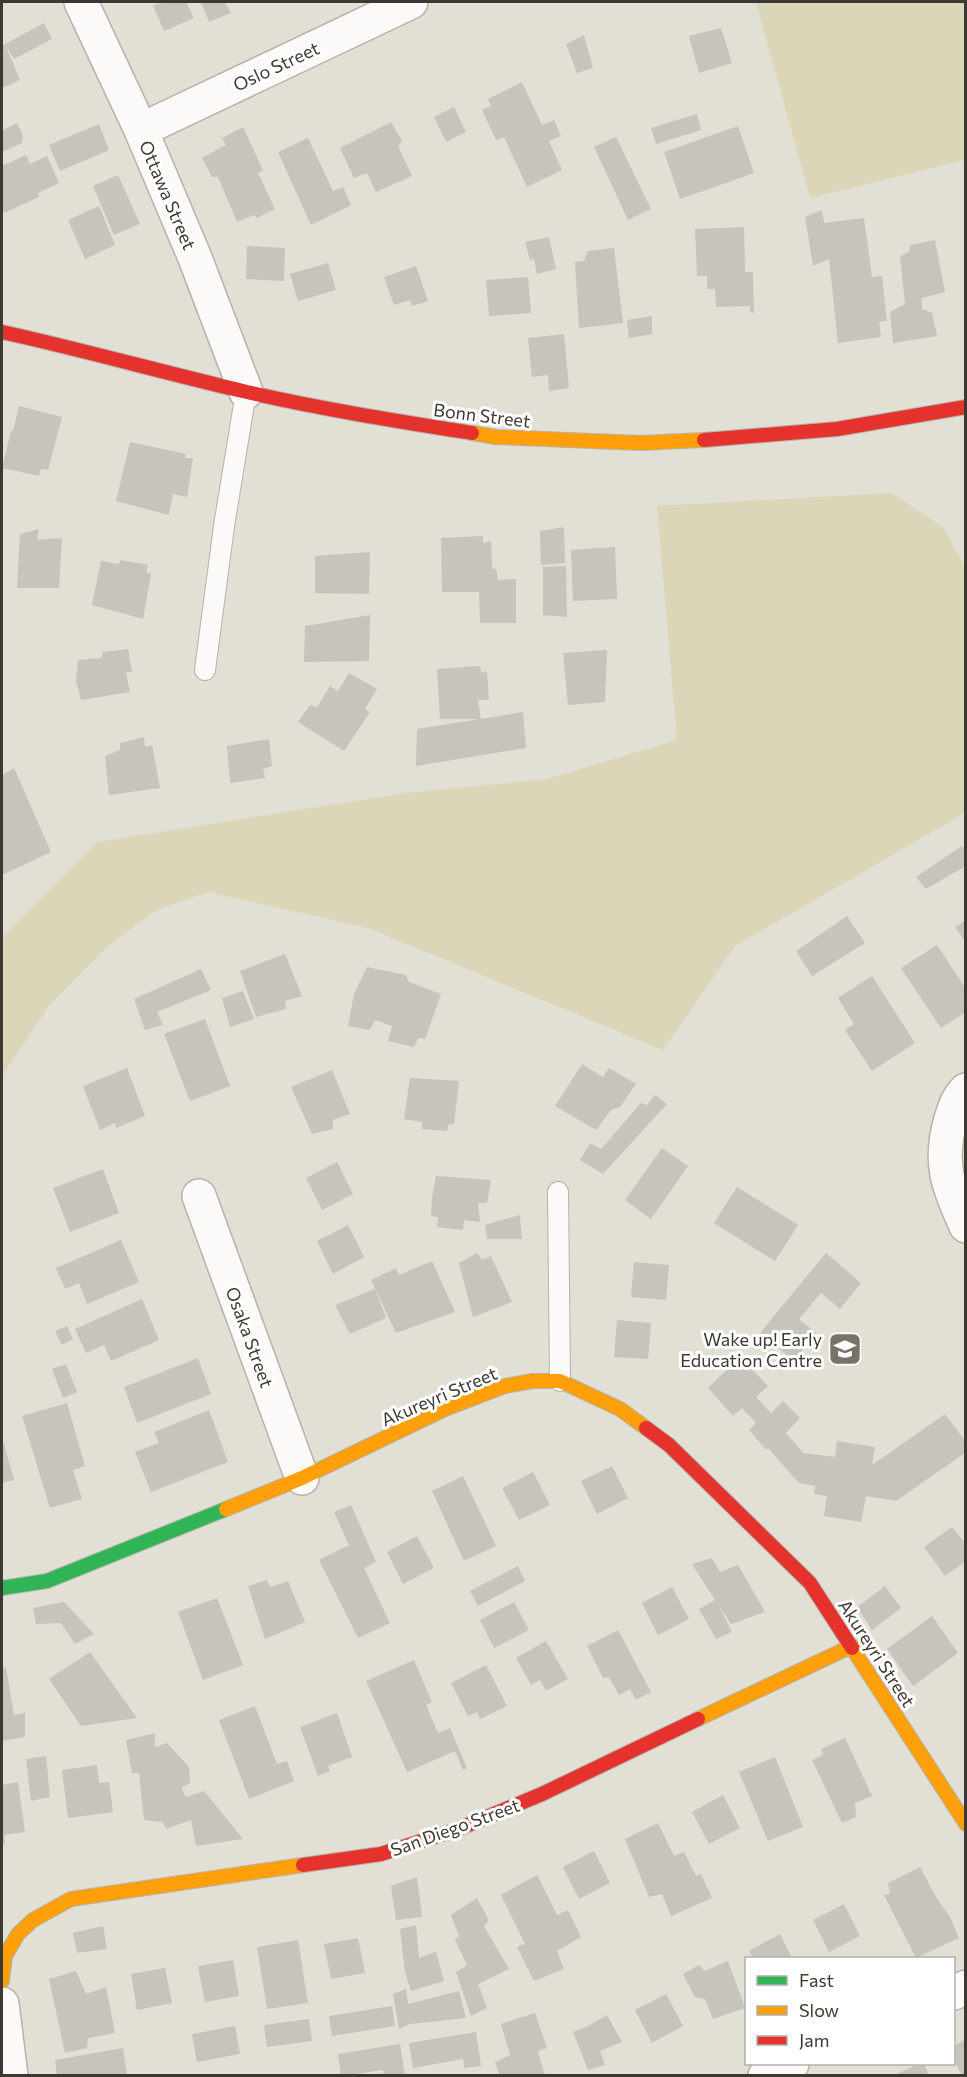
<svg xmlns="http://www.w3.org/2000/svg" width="967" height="2077" font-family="Commissioner,sans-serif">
<rect width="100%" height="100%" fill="#e2dfd5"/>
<!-- green -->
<path fill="#dcd6b9" d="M756,2H965V160L810,198Z
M892,493L943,527L965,567V813L735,946L663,1050L368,928L208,892L156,910L107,947L49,1006L2,1076V937L97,842L405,793L547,779L677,740L657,506Z"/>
<!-- building -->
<path fill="#c6c4bc" d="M164,2H186L194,18L164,31L153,6Z
M201,2H225L231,13L209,22Z
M44,23L52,39L14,59L5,44Z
M721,28L732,63L699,73L689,36Z
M584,35L593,68L577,73L566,44Z
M5,44L20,80L2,88V45Z
M522,82L542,125L554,120L561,136L549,141L562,170L527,187L504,137L496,140L482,110L491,106L488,99Z
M454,107L466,132L446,142L434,117Z
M697,114L701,130L656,144L651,128Z
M391,122L402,141L398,146L412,176L376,192L367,173L354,178L340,148Z
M17,123L23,136L22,143L2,152V131Z
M99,124L109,150L60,171L49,145Z
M738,126L754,173L680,199L664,152Z
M243,127L263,170L258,173L275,209L257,218L254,215L237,222L218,177H212L202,158L226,145L222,138Z
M616,137L651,209L628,220L594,147Z
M308,138L333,191L343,187L351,205L311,225L278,152Z
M26,155L30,164L47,156L59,183L38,193L39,197L4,213L2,206V166Z
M118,175L140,224L114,235L93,186Z
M99,206L115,245L85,259L68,220Z
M822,210L824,223L864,218L872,277L882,276L887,321L879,322L881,337L838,343L829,259L813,266L805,217Z
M744,227L745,272H753L754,313L750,312V306L716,307L715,289H707V276H697L695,229Z
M549,237L556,269L537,274L534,259L530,260L525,242Z
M935,240L945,292L922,298V309L932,313L937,336L893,343L890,312L905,304L900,256L909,252L910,245Z
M247,246L285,248L284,281L246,279Z
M614,248L623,323L579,328L575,262L584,261L588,251Z
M328,263L336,290L298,301L290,274Z
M416,266L428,301L412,306L410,300L394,305L384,277Z
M528,277L531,313L489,316L486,280Z
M652,316V334L629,338L627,320Z
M564,334L569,388L549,391L548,375L532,377L528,338Z
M19,406L62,417L48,470L41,469L39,476L2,468L11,431H13Z
M130,442L186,454L185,458H193L187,497L173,494L169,515L116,501Z
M564,527L565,563L541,565L540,531Z
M39,529L37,540L62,538L59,588H17L20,534Z
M483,536V543L491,541L492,568L496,569L498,580L516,579V623H480L479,592H442L441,538Z
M615,547L617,599L573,601L571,550Z
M370,552L369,594L315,593V556Z
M121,560L148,565L146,572L151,574L143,619L92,605L101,561L119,564Z
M566,566L567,617L543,615V567Z
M370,615L369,661L304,662L305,626Z
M128,649L132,672H126L130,692L81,700L76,681L78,660L101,658L103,652Z
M607,650L605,702L568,705L563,653Z
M480,666L481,673L487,671L489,700H478L481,719L523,712L526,748L416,766L417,729L480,719H440L437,669Z
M349,673L377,689L365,709L370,712L344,751L298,722L310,705L317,707L330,686L338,691Z
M144,737L145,747L152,745L160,788L109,795L105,756L120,750V743Z
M269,739L272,766L263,769L265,778L230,783L227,746Z
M14,768L51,852L2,875V775Z
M962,846L966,850V866L926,889L916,877Z
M847,916L865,943L812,976L796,951Z
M966,920V943L955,927Z
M937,945L966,989V1012L941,1028L901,968Z
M285,954L302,996L285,1001L286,1009L256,1017L240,971Z
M367,967L406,975L409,982L441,994L425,1039L418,1038L414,1047L388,1041L392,1026L375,1020L370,1030L348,1026L354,994Z
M201,969L211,990L157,1012L163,1025L145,1030L134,999Z
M872,976L915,1043L872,1071L845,1030L854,1024L838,998Z
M243,991L254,1019L230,1027L222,998Z
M205,1019L230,1086L190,1101L164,1034Z
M582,1064L603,1077L609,1068L636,1084L620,1107L611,1110L596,1130L555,1106Z
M127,1068L145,1116L116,1128L115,1123L100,1130L83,1086Z
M332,1070L350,1114L333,1120V1129L312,1134L291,1087Z
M410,1078L459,1081L454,1124L448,1125L447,1131L422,1129V1122L404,1119Z
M655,1095L667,1104L603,1174L580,1160L590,1143L601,1149L641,1103L647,1105Z
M662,1148L688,1166L651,1219L625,1200Z
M337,1162L353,1194L322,1210L306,1178Z
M103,1169L119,1213L70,1232L53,1188Z
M436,1176L491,1180L487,1203H478L480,1222L464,1220L463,1230L437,1227L438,1217L431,1216L432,1197Z
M737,1187L798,1225L775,1261L714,1223Z
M520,1215L522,1239H487L485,1225Z
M348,1225L364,1257L333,1274L317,1241Z
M121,1240L139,1282L87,1304L79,1283L65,1289L56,1268Z
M477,1253L482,1260L491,1256L512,1302L473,1317L459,1263Z
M826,1253L861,1283L840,1309L821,1293L799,1319L816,1333L794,1361L760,1333Z
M432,1261L455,1312L396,1333L371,1280L396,1268L399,1275Z
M634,1262L669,1265L666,1300L631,1297Z
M375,1289L386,1318L350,1334L335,1305Z
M142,1299L159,1340L111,1361L104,1345L86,1353L75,1329Z
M617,1320L651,1323L648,1359L614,1357Z
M67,1326L73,1339L62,1345L55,1331Z
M740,1357L768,1386L756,1397L771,1413L783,1401L800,1418L786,1433L803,1453L835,1457L837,1441L875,1447L872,1465L945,1414L966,1442V1452L896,1501L866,1496L861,1522L824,1516L827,1496L814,1494L815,1486L799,1483L768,1448L766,1450L749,1430L756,1423L742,1408L733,1416L708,1388Z
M198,1358L211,1394L137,1423L124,1387Z
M66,1364L77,1392L63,1398L52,1369Z
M67,1403L85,1466L73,1470L82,1499L50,1508L22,1416Z
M209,1410L228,1462L151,1492L135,1452L159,1443L154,1432Z
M4,1444L14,1480L2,1483V1445Z
M612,1466L628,1498L597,1514L581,1481Z
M533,1472L550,1505L519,1520L502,1488Z
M463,1476L496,1546L464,1561L432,1491Z
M351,1505L376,1562L364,1568L390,1623L358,1638L319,1560L349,1545L334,1512Z
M952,1527L966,1544V1561L945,1576L924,1547Z
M417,1536L434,1568L403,1584L387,1552Z
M712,1558L720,1572L738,1565L765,1612L731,1624L718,1604L732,1632L716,1639L699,1609L715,1600L692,1564Z
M518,1566L525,1581L478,1606L470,1591Z
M266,1580L271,1587L288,1581L305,1622L265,1639L248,1586Z
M885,1586L901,1608L872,1630L857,1607Z
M672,1587L689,1619L658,1635L642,1603Z
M217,1598L243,1665L203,1680L178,1612Z
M64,1602L94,1634L75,1644L61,1623L36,1624L33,1608Z
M514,1602L529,1630L494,1648L480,1620Z
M932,1616L958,1653L913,1686L887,1649Z
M618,1630L651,1692L636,1700L630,1689L619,1695L609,1677L603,1678L587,1646Z
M546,1641L568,1679L546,1691L540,1680L531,1685L516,1658Z
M90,1652L137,1718L81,1726L49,1679Z
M414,1660L432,1702L426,1705L438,1733L450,1728L467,1768L463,1770L455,1751L407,1772L366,1681Z
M486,1665L507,1706L480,1719L477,1712L468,1716L451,1683Z
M6,1668L14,1715L25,1713V1737L2,1741V1669Z
M255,1706L277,1764L287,1761L294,1781L249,1799L219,1720Z
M337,1713L352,1757L328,1766L330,1771L318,1776L300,1727Z
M155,1733V1747L167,1743L189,1767L190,1783L181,1788L186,1797L204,1791L243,1839L196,1846L191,1820L166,1829L163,1822L144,1820L139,1773H132L126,1740Z
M845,1738L872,1796L855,1803L856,1817L842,1823L812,1760L823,1755L821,1749Z
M46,1756L50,1797L31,1801L26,1759Z
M775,1757L803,1827L768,1841L739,1772Z
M97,1765L99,1783L109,1782L113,1812L68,1818L62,1770Z
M18,1782L25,1832L4,1835L5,1844H2V1785Z
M723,1795L740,1828L709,1844L692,1812Z
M658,1823L674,1856L684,1852L696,1876L701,1874L712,1898L671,1916L662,1894L649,1897L625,1839Z
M594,1851L610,1883L579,1899L563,1867Z
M920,1867L936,1897L950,1917L959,1938L916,1958L884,1895L890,1894L888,1883Z
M537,1875L557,1915L568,1910L581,1937L557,1951L564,1969L534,1981L517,1947L525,1944L501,1895Z
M417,1877L422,1917L396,1920L391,1886Z
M477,1898L489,1920L484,1926L509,1969L478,1984L487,2008L471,2016L456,1972L467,1965L455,1940L459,1936L451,1915Z
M844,1904L860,1936L829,1952L813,1920Z
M416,1925L419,1958L436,1952L444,1981L411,1991L405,1972L400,1929Z
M103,1926L107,1949L77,1953L73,1933Z
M780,1934L792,1958H753L749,1951Z
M358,1938L365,1973L331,1979L324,1944Z
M298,1940L308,2003L267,2009L257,1947Z
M233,1960L239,1996L205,2002L198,1966Z
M728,1961L745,2008L713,2019L705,1999L695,1997L683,1974L699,1965L705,1971Z
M165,1968L172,2003L137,2010L131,1974Z
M76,1971L86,1994L106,1987L115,2033L88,2038L87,2048L65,2053L49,1979Z
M406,1989L408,2004L459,1991L466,2018L410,2024L399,2029L393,1994Z
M666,1994L683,2026L652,2043L635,2010Z
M392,2006L395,2026L332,2036L329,2016Z
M535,2013L547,2048L538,2051L545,2076H500L495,2062L510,2055L501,2024Z
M607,2015L622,2042L600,2051L605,2065L588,2070L573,2032L588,2026Z
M309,2019L312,2041L267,2047L264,2025Z
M235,2026L240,2054L197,2062L192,2034Z
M476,2032L481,2066L464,2068L463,2059L413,2068L409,2043Z
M966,2039V2076H962L954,2059V2046Z
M400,2044L405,2076H384L383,2070L341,2076L338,2054Z
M123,2048L127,2076H57L55,2060Z
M918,2064H924L929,2076H893Z"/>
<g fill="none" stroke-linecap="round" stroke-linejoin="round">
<defs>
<path id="lane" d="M205,670L224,526L246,392
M558,1192L560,1381"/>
<path id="street" d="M81,2L141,130L195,258L246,392
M141,130L411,2
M966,1090C957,1099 955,1107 951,1119C938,1162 948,1187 966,1226
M199,1196L302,1478
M954,1993L966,1987
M2,2004L11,2076
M765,2076L792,2064"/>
<path id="fast" d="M2,1588L47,1581L226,1509"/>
<path id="slow" d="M472,433L496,437L641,443L704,440
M226,1509L302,1478L445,1409L505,1386L533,1381H560L620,1409L646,1428
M852,1648L966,1824
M698,1719L852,1646
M2,1981L5,1956L18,1934L33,1920L71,1899L303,1865"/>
<path id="jam" d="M2,332C84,350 165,373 247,392C321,409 397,421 472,433
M704,440L837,429L966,407
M646,1428L669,1445L810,1583L852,1648
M303,1865L381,1854L456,1830L542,1794L698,1719"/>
</defs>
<!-- lane casing -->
<use href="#lane" stroke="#b5b3ab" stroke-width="22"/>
<!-- street casing -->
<use href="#street" stroke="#b5b3ab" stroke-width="36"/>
<!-- fast casing -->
<use href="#fast" stroke="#b5b3ab" stroke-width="16"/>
<!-- slow casing -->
<use href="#slow" stroke="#b5b3ab" stroke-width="16"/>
<!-- jam casing -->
<use href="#jam" stroke="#b5b3ab" stroke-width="16"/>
<!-- lane -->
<use href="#lane" stroke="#fbfaf9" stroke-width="20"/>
<!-- street -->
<use href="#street" stroke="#fbfaf9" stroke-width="33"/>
<!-- fast -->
<use href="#fast" stroke="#30b455" stroke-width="14"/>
<!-- slow -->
<use href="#slow" stroke="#ff9f0a" stroke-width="14"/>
<!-- jam -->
<use href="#jam" stroke="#e5322d" stroke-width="14"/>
</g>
<!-- icons -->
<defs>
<symbol id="school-square" viewBox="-11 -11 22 22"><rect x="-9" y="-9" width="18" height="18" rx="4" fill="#75736a" stroke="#fff"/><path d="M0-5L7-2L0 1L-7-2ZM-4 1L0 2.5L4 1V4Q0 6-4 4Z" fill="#fff"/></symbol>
</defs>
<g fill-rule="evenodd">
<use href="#school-square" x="826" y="1330" width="38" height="38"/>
</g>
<g text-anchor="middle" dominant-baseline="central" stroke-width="6" stroke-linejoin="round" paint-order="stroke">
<!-- street labels -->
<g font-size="18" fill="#3b3931" stroke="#fff">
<text transform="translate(276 66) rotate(-25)">Oslo Street</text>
<text transform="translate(168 195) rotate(67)">Ottawa Street</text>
<text transform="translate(482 415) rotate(7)">Bonn Street</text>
<text transform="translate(250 1337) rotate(70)">Osaka Street</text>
<text transform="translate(439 1396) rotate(-23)">Akureyri Street</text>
<text transform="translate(877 1653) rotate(57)">Akureyri Street</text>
<text transform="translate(455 1827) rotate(-20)">San Diego Street</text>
</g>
<!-- poi labels -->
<g font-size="18" fill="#3b3931" stroke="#fff" text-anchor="end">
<text x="822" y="1339">Wake up! Early<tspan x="822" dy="21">Education Centre</tspan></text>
</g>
</g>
<!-- border -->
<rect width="967" height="2077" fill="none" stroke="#3b3931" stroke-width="6"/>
<!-- legend -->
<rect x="745" y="1957" width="210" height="108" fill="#ffffff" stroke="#b1b0ad" stroke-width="1.5"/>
<rect x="757" y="1976" width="30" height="9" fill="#30b455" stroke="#b1b0ad" stroke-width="1.5"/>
<text x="799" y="1987" font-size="18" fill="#3b3931">Fast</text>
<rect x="757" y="2006" width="30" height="9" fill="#ff9f0a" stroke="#b1b0ad" stroke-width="1.5"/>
<text x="799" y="2017" font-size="18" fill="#3b3931">Slow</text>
<rect x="757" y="2036" width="30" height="9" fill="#e5322d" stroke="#b1b0ad" stroke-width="1.5"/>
<text x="799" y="2047" font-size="18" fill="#3b3931">Jam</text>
</svg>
